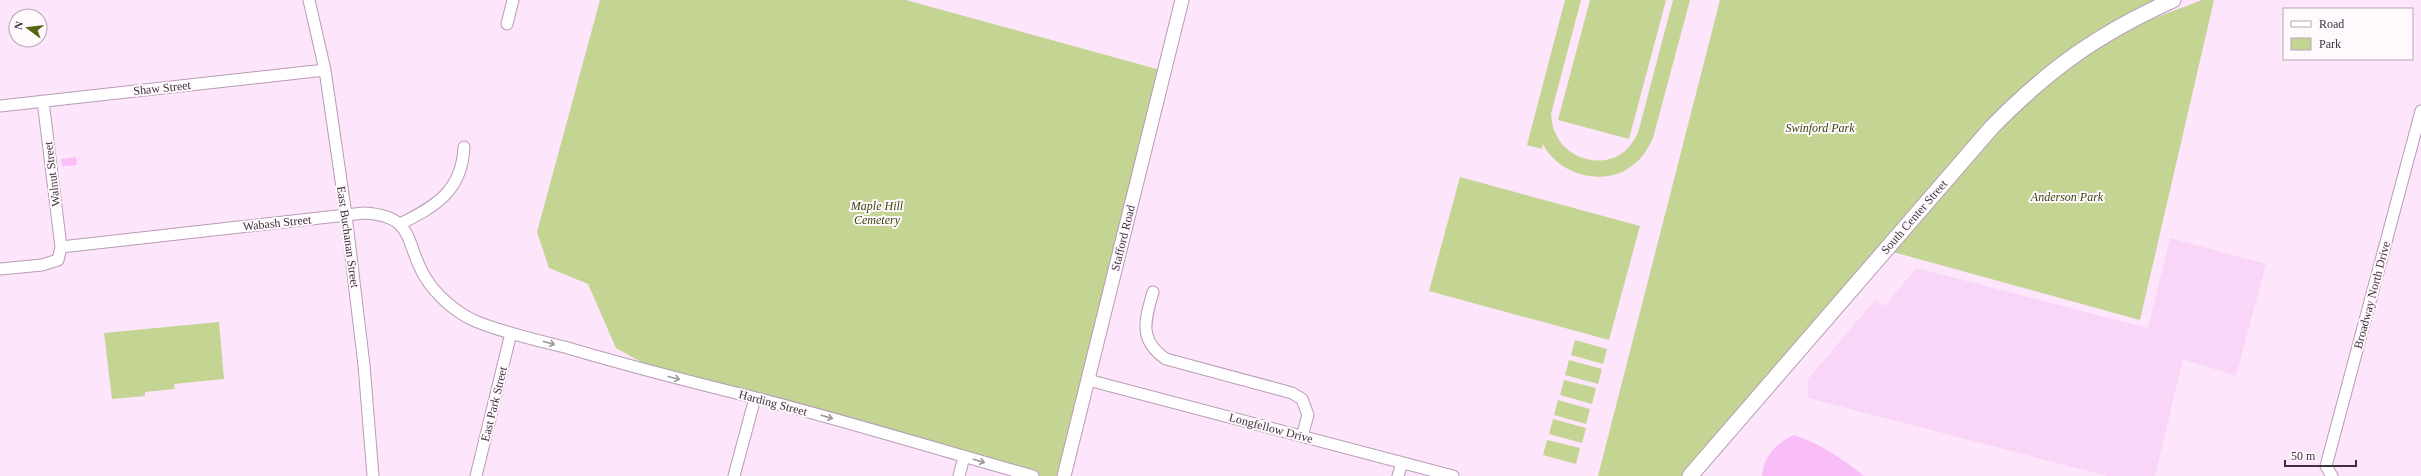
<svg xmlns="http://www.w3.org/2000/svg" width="2421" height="476" font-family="Georgia,serif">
<rect width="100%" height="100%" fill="#fde5fb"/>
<!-- built -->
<path fill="#f9d6f7" d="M2170,238L2266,264L2236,376L2183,359L2155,476H2107L1808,398V379L1876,299L1885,306L1916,268L2148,328Z"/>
<!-- green -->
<path fill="#c4d493" d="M600,0H906L1164,71L1064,476H1033L668,377L616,348L588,284L549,268L537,232Z
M1565,0H1581L1551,114C1552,120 1552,127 1555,132C1565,159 1603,170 1625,151C1631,146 1634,140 1638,133L1673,0H1690L1653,138C1648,148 1643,158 1633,165C1606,188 1558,175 1543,144L1542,149L1527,145Z
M1590,0H1666L1629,139L1558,120Z
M1720,0H2173L2097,40L2202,0H2214L2140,320L1893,252L1690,476H1598Z
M1460,177L1640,226L1609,340L1429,291Z
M219,322L224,379L174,384L175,389L145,392V396L112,399L104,333Z
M1575,340L1607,349L1603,364L1571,355Z
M1569,360L1602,369L1598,384L1565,375Z
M1564,380L1596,388L1592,404L1560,395Z
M1558,400L1590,409L1586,424L1554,415Z
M1553,419L1586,428L1582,443L1549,434Z
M1547,440L1580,448L1576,464L1543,455Z"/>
<!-- water -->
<path fill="#f9bdf7" d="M76,157L77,165L62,166L61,159Z
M1794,435C1821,444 1841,458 1864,476H1762C1764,455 1776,444 1794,435Z"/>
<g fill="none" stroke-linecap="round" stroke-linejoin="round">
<defs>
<path id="minor" d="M309,0L325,70L346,215L364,365L373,476
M507,24L513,0
M0,106L325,70
M400,224C436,206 462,191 464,147
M61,247L364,213C416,216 404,242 425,277C436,295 455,312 475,321C504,333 537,340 568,348C629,366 691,382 752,397C847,421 940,450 1033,476
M0,269L42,265L58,260L61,247L43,101
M1153,292C1145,320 1138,340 1166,359L1292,393L1302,399L1308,415L1302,436
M1088,380L1453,476
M476,476L511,333
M734,476L755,398
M959,476L964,457
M1398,476L1402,463
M2332,476L2326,466L2421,111"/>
<path id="tertiary" d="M1064,476L1182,0"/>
<path id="secondary" d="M1690,476L1992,127C2050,68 2098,34 2173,0"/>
</defs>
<!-- minor casing -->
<use href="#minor" stroke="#b79cb6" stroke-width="13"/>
<!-- tertiary casing -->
<use href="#tertiary" stroke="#b79cb6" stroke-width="15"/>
<!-- secondary casing -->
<use href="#secondary" stroke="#b79cb6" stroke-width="17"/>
<!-- minor -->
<use href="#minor" stroke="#fff" stroke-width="11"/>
<!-- tertiary -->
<use href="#tertiary" stroke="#fff" stroke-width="13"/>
<!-- secondary -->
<use href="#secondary" stroke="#fff" stroke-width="15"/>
</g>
<!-- one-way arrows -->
<defs><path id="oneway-shaft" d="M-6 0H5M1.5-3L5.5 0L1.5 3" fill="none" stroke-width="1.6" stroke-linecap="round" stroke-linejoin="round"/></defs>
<g stroke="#9e989e">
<use href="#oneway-shaft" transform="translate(549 343) rotate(16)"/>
<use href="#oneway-shaft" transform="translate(674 378) rotate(14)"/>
<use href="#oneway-shaft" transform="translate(827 417) rotate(16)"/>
<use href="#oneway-shaft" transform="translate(979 461) rotate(16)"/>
</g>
<g text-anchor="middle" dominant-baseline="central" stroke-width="4" stroke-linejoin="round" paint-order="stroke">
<!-- street labels -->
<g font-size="12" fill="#3d323c" stroke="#fff9fe">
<text transform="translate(162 88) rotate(-6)">Shaw Street</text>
<text transform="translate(52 174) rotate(-97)">Walnut Street</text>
<text transform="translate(1914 217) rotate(-49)">South Center Street</text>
<text transform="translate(277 223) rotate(-6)">Wabash Street</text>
<text transform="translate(348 237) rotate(82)">East Buchanan Street</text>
<text transform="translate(1123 238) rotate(-76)">Stafford Road</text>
<text transform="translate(2372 295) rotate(-75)">Broadway North Drive</text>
<text transform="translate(773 403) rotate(15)">Harding Street</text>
<text transform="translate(494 404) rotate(-76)">East Park Street</text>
<text transform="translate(1271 428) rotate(15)">Longfellow Drive</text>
</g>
<!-- park labels -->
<g font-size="12" font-style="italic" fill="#3a4409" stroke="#fff9fe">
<text x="1820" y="128">Swinford Park</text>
<text x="2067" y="197">Anderson Park</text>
<text x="877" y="206">Maple Hill<tspan x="877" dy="14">Cemetery</tspan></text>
</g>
</g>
<!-- legend -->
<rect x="2283" y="8" width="130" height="52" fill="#fff9fe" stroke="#b1a9b0"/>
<rect x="2291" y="21" width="20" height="6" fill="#ffffff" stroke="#b1a9b0"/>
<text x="2319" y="28" font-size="12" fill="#3d323c">Road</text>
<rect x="2291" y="38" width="20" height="12" fill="#c4d493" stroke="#b1a9b0"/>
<text x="2319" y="48" font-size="12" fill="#3d323c">Park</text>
<!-- north arrow -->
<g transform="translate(28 28) rotate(285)"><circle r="19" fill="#fff9fe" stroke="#b1a9b0"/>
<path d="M0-3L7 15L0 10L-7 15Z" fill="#56650c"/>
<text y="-6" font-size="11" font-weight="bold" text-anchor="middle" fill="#3d323c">N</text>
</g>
<!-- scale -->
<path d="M2285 460v6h71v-6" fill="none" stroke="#3d323c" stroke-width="2"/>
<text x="2291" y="460" font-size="12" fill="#3d323c" stroke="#fff9fe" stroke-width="3" paint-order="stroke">50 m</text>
</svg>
